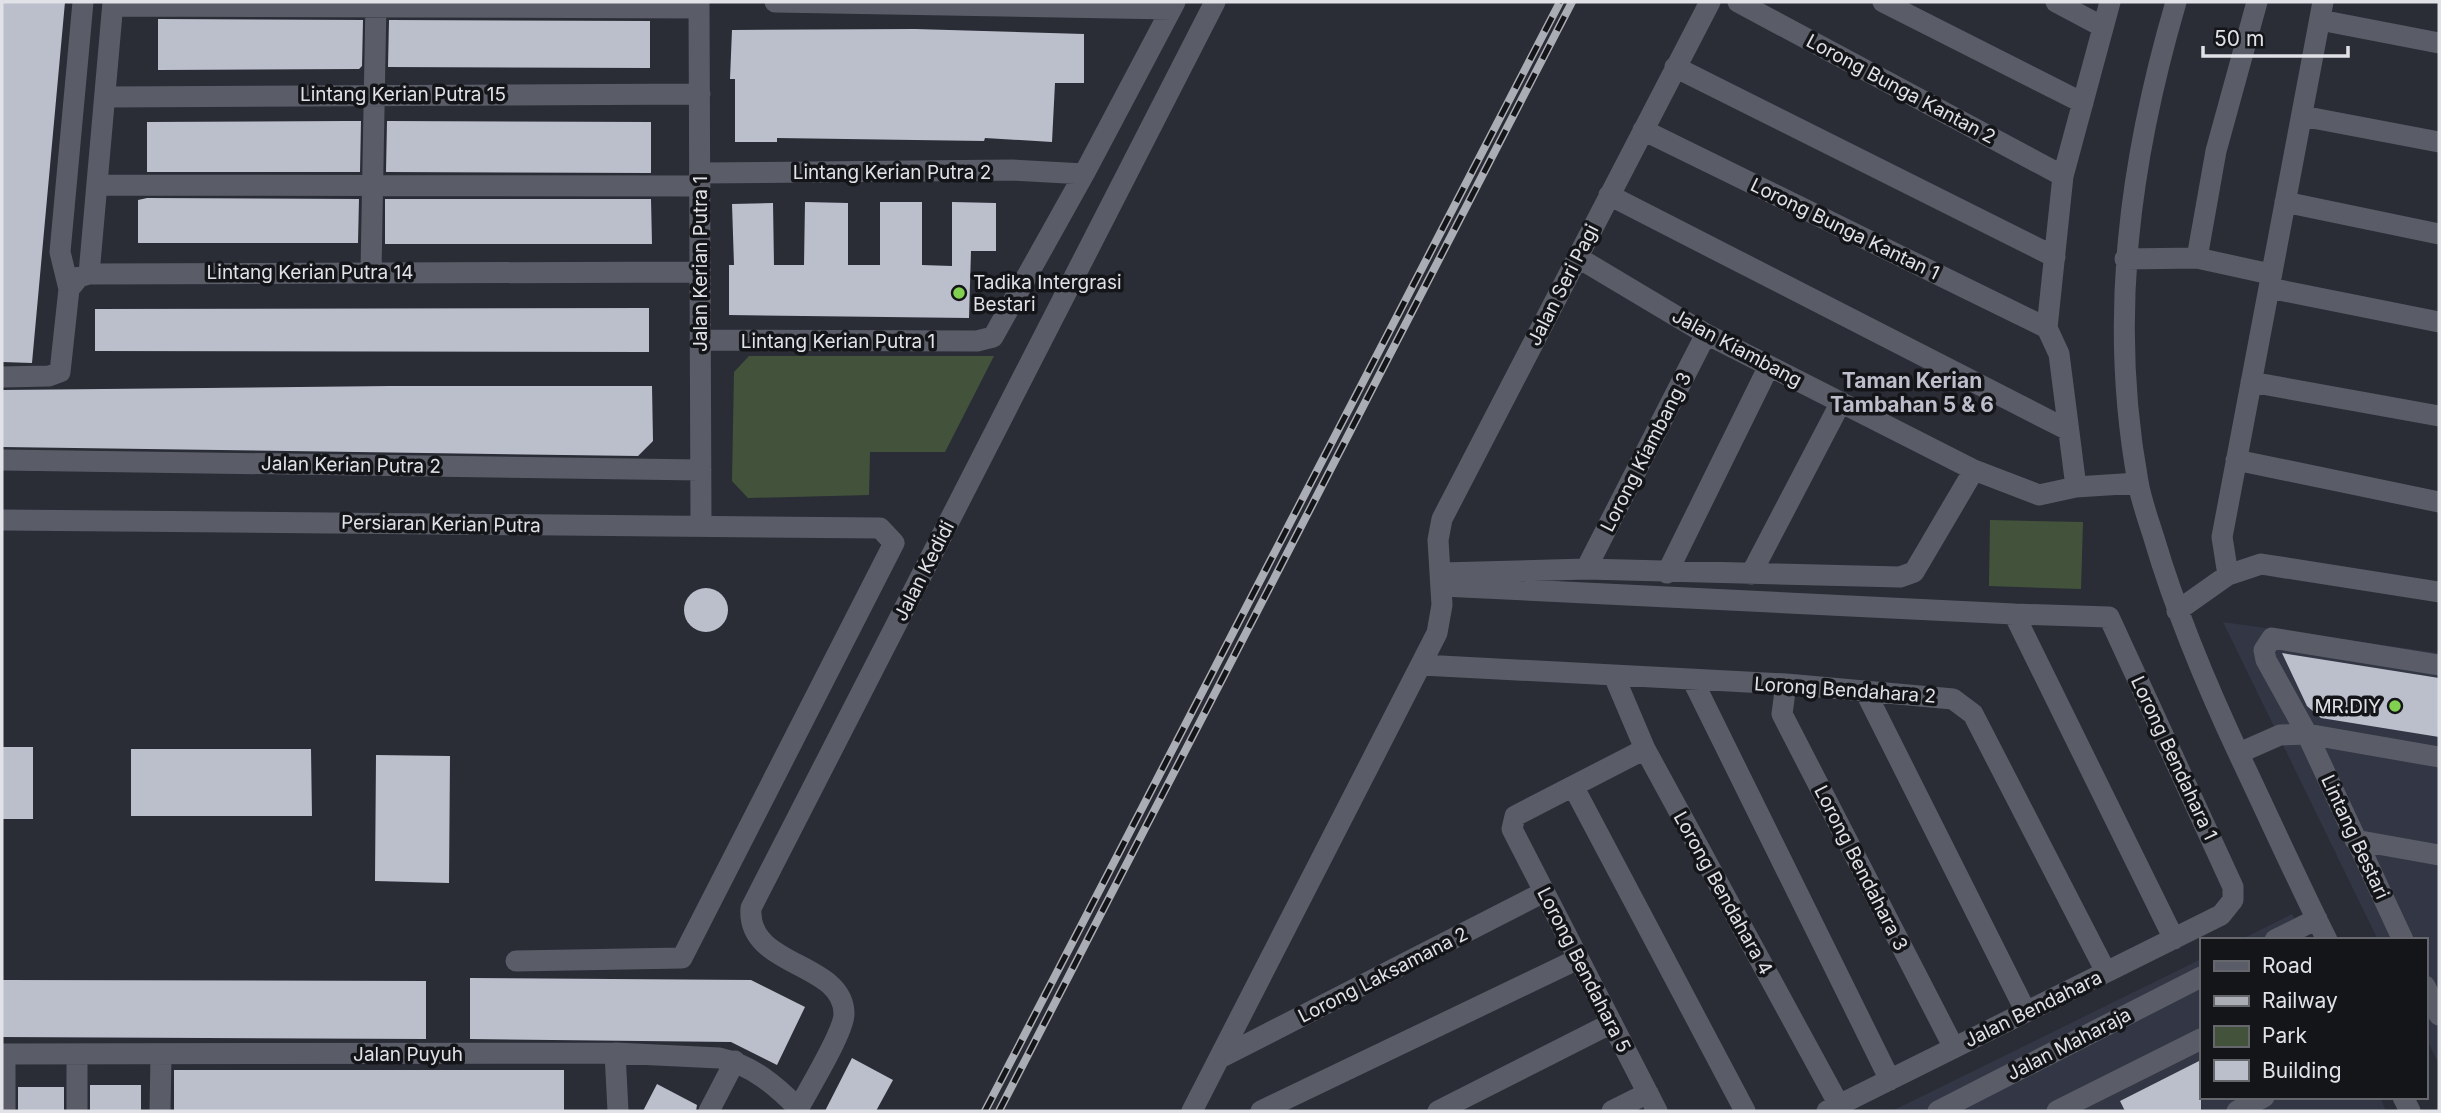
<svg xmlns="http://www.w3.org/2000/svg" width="2441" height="1113" font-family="Inter,sans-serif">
<rect width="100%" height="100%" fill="#2a2d36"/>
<!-- built -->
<path fill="#323645" d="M2223,622L2439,653V1065L2425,1036V940H2378Z
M2292,914L2305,940H2240Z
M2201,959V1097H2380L2386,1111H1892Z"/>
<!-- green -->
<path fill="#43533b" d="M749,356H994L945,452H870L869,495L748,498L732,481L734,372Z
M1990,520L2083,522L2081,589L1989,586Z"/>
<!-- building -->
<path fill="#bbbfcb" d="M2,2H65L32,363L2,362Z
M158,19L363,20L362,66L359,69L158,70Z
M389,20L650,21V68L388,67Z
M915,29L1084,34V83H1055L1052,142L985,138L984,141L777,138V142H735V79H730L732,30Z
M347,121H361L360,172H147V122Z
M387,121L651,122V173L386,172Z
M147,198L359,199L358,243H138V200Z
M385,199H651L652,244H385Z
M805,202L848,203V265H880V202H922V265L952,266V202L996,203V251H971L969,318L729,315V265H734L732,204L773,203L774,265H804Z
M649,308V352L95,351V309Z
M390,386H652L653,441L638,456L2,447V390Z
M684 610a22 22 0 1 1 44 0a22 22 0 1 1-44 0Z
M2282,653L2439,678V737L2321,718L2307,706Z
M2,747H33V819H2Z
M131,749H311L312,816H131Z
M376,755L450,756L449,883L375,881Z
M470,978L751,980L805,1007L777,1065L731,1042L470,1039Z
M2,980L426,981V1039L2,1037Z
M852,1058L893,1080L876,1111H825Z
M2201,1060V1111H2125L2120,1101Z
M174,1070H564V1111H174Z
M657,1084L697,1105L696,1111H643Z
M90,1085H141V1111H90Z
M18,1087H64V1111H18Z"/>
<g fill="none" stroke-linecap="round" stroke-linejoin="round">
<!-- minor -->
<path stroke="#5a5d67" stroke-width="21" d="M699,2L701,526
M775,2L1171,9
M1738,2L2063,176
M1883,2L2083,103
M2056,2L2103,27
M2176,2C2130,159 2108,318 2138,482C2141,500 2148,519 2154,538C2177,616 2208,689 2243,763C2271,822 2298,882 2327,940
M113,6L699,8
M2320,20L2439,43
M1675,67L2055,257
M107,97L700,94
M2302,116L2439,142
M1643,130L2047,328
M700,173L1012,170L1084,174
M98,185L700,186
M1609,195L2066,429
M2285,202L2439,234
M1577,257L1706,334L1974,470L2039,495L2076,487L2138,483
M2197,258L2216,151L2257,2
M2125,259L2197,258L2261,272
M371,272L376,2
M89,274L113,2
M2269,288L2439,322
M69,289L60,252L83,2
M700,340L977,341L993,337L1084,174L1175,2
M2,377L49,376L60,372L69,289L79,277L89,274L700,272
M2251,382L2439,416
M2,460L701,470
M2236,460L2439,502
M2076,487L2059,354L2047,328L2063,176L2110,2
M2,520L880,528L894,543L682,958L516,961
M1586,569L1706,334
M1442,573L1586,569L1900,577L1914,572L1974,470
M1667,573L1769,366
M1751,574L1841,402
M2228,575L2222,537L2323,2
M1442,586L2014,614
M2177,611L2228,575L2261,564L2439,592
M1422,665L1786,684L1953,699L1973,714L2106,972
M1614,676L1645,749L1839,1105
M1693,681L1890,1080
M1786,684L1782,714L1954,1048
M1865,691L2026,1012
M1645,749L1515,816L1512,829L1657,1111
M2239,753L2280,735L2307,734L2439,757
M1573,786L1745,1111
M2355,840L2439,855
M2275,940L2317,919
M2403,940L2307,734L2266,660L2264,650L2272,638L2439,665
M2425,986L2439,1015
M615,1053L618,1111
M2,1054L615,1053L719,1058C752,1065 775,1085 798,1108
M1222,1057L1544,892
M2403,1097L2410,1111
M5,1111V1054
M77,1111V1055
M160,1111L161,1056
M709,1111L735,1061
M797,1111C807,1092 844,1032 844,1014C844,961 746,968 751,908L1215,2
M1192,1111L1437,633L1442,605L1438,540L1442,519L1710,2
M1261,1111L1578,959
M1438,1111L1612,1023
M1612,1111L1648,1093
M1827,1111L2221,915L2233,900V887L2109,617L2014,614L2174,939
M1938,1111L2201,977
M2057,1111L2201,1039
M2237,1111L2264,1097"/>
<defs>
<path id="rail" d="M985,1111L1560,2
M999,1111L1572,2"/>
</defs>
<!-- rail casing -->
<use href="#rail" stroke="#abadb4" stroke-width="8"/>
<!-- rail -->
<use href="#rail" stroke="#141519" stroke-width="5" stroke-dasharray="16" stroke-linecap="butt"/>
</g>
<!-- markers -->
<g fill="#82d04f" stroke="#141519" stroke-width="2.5">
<circle cx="959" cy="293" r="7"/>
<circle cx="2395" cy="706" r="7"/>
</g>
<g text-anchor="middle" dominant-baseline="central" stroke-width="7" stroke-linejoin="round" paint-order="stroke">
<!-- street labels -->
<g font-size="19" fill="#e1e2e8" stroke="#141519">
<text transform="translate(1901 89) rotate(28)">Lorong Bunga Kantan 2</text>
<text x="403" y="94">Lintang Kerian Putra 15</text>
<text x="892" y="172">Lintang Kerian Putra 2</text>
<text transform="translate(1845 229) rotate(26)">Lorong Bunga Kantan 1</text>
<text transform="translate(700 264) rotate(-90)">Jalan Kerian Putra 1</text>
<text x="310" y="272">Lintang Kerian Putra 14</text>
<text transform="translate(1563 285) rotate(-63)">Jalan Seri Pagi</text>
<text x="838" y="341">Lintang Kerian Putra 1</text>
<text transform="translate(1737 348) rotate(28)">Jalan Kiambang</text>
<text transform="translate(1646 452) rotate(-63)">Lorong Kiambang 3</text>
<text transform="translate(351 465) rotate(1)">Jalan Kerian Putra 2</text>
<text transform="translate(441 524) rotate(1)">Persiaran Kerian Putra</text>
<text transform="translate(924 571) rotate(-63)">Jalan Kedidi</text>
<text transform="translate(1845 690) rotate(4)">Lorong Bendahara 2</text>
<text transform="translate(2174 758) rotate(65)">Lorong Bendahara 1</text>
<text transform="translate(2355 837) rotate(65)">Lintang Bestari</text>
<text transform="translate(1861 868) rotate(63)">Lorong Bendahara 3</text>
<text transform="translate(1723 893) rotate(61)">Lorong Bendahara 4</text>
<text transform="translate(1584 970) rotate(63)">Lorong Bendahara 5</text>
<text transform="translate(1383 975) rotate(-27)">Lorong Laksamana 2</text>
<text transform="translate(2033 1009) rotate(-26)">Jalan Bendahara</text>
<text transform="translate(2069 1044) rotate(-27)">Jalan Maharaja</text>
<text x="408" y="1054">Jalan Puyuh</text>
</g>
<!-- poi labels -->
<g font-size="19" fill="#e1e2e8" stroke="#141519" text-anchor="start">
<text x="973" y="282">Tadika Intergrasi<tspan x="973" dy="22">Bestari</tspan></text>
<text x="2381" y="706" text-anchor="end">MR.DIY</text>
</g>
<!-- neighbourhood labels -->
<g font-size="21" font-weight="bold" fill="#bcbfcb" stroke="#141519">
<text x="1912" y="380">Taman Kerian<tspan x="1912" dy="24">Tambahan 5 &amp; 6</tspan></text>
</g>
</g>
<!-- border -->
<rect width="2441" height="1113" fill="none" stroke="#e1e2e8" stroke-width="7"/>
<!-- legend -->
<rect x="2200" y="938" width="228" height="161" fill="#141519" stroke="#66676c" stroke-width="2"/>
<rect x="2214" y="961" width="35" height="10" fill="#5a5d67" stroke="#66676c" stroke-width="2"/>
<text x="2262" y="973" font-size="21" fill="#e1e2e8">Road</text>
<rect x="2214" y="996" width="35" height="10" fill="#abadb4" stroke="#66676c" stroke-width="2"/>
<text x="2262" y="1008" font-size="21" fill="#e1e2e8">Railway</text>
<rect x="2214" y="1026" width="35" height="21" fill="#43533b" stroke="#66676c" stroke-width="2"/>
<text x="2262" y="1043" font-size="21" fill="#e1e2e8">Park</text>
<rect x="2214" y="1060" width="35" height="21" fill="#bbbfcb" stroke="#66676c" stroke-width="2"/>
<text x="2262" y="1078" font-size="21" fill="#e1e2e8">Building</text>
<!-- scale -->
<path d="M2203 46v10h145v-10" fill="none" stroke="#e1e2e8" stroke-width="3.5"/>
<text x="2214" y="46" font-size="21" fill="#e1e2e8" stroke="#141519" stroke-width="5" paint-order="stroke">50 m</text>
</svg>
